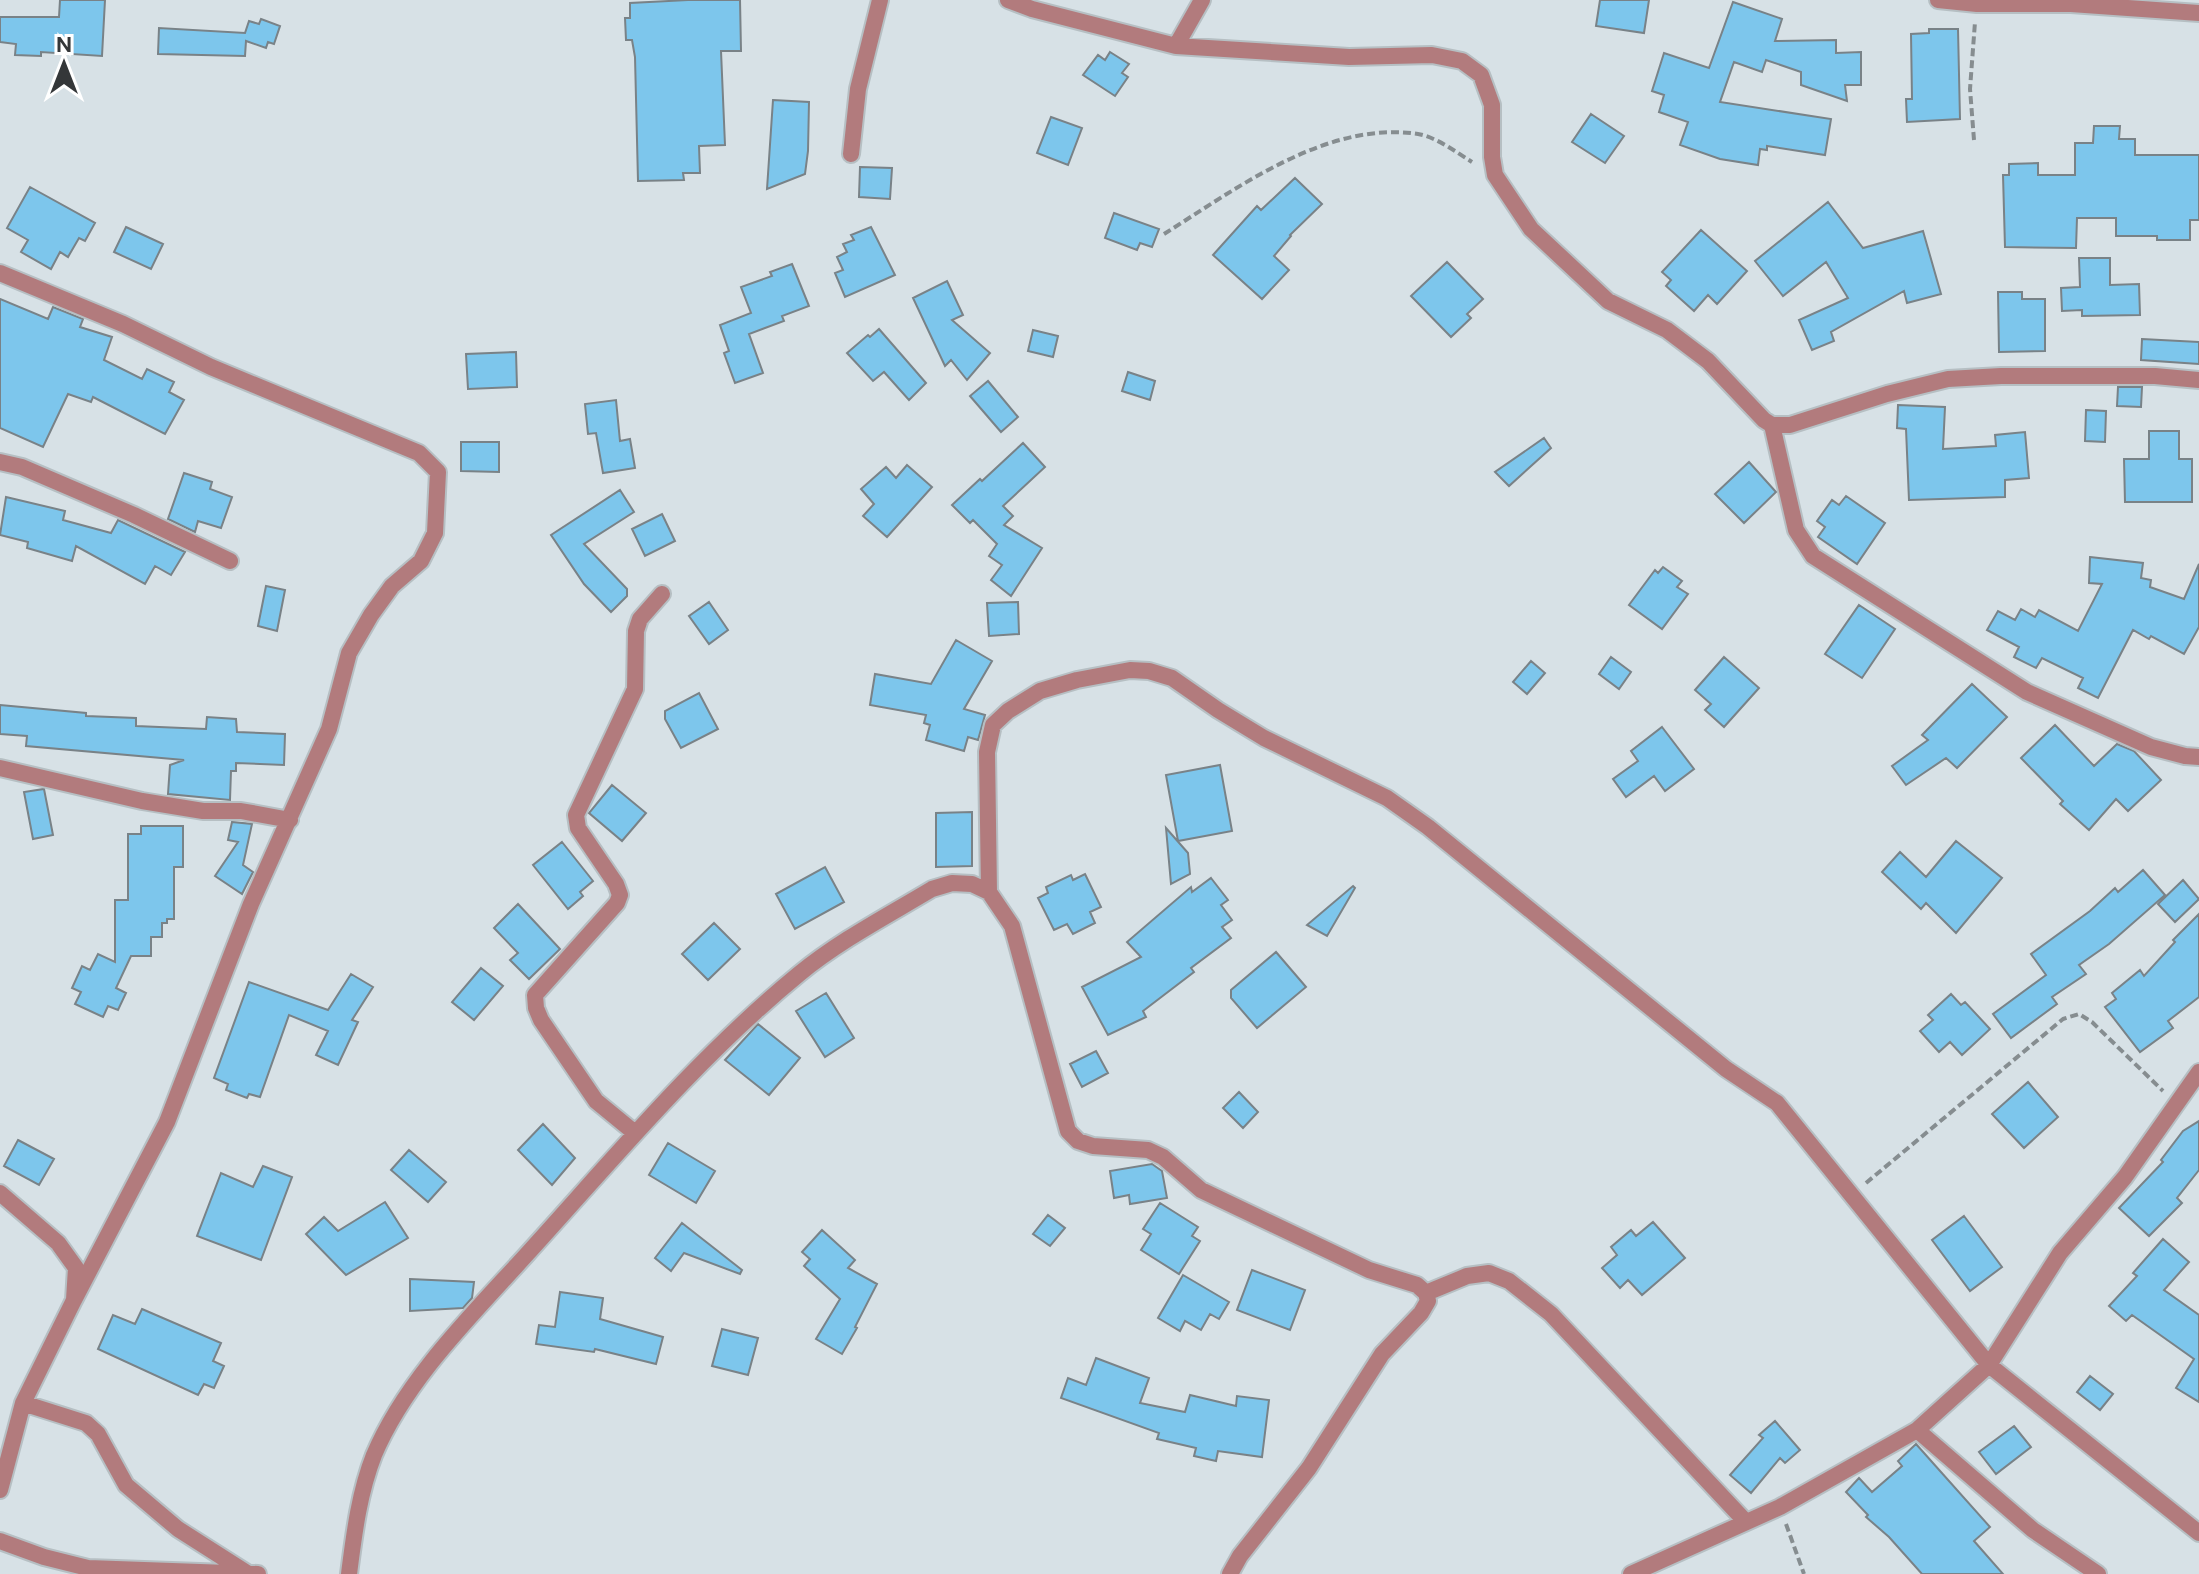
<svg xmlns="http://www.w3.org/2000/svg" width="2199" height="1574" font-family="'DM Sans',sans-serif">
<rect width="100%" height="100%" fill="#d7e1e6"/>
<!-- building -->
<path fill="#7dc6ec" stroke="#798287" stroke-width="2" d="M60,0H105L102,56L41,52V56L15,55L16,44L0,42V17H59Z
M688,0H740L741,51H721L725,145L699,146L700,173H683L684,180L638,181L635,57L632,40H626L625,18H630V3Z
M1600,0H1649L1644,33L1596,26Z
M1733,2L1782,19L1775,41L1836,40V53L1861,52V85H1845L1847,101L1801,85V72L1766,60L1762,72L1734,62L1720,102L1831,119L1825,155L1767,146V150L1760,149L1758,165L1720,159L1680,145L1688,122L1659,112L1664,95L1652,91L1664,53L1709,68Z
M261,19L280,26L274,44L268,42L266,48L246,41L245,56L158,54L159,28L245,33L249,21L259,24Z
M1929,29H1958L1960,119L1907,122L1906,99H1912L1911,34L1929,33Z
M1110,52L1129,64L1122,73L1128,77L1115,96L1083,75L1098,55L1105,60Z
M773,100L809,102L808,151L805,174L767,189Z
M1591,114L1624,136L1605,163L1572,142Z
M1051,117L1082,128L1068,165L1037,153Z
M2094,126H2120L2119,139H2135V155H2199V220H2190V240H2157V236H2116V218H2077L2076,248L2005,247L2003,175H2009V164L2038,163V175H2075V143H2093Z
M860,167L892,168L890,199L859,197Z
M1295,178L1322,204L1290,235L1291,236L1274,256L1289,270L1262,299L1213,255L1257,206L1261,210Z
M30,187L95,223L85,241L79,238L68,257L60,252L51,269L21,252L28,240L7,228Z
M1828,202L1863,248L1923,231L1941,294L1907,303L1904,291L1831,332L1834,341L1812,350L1799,320L1848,298L1826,262L1783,296L1755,261Z
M1114,213L1159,229L1152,247L1140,243L1137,250L1105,238Z
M126,227L163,244L151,269L114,252Z
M871,227L895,275L845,297L835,273L843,270L837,257L847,252L843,244L854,240L851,235Z
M1701,230L1747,271L1717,304L1708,295L1694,311L1666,286L1671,280L1662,272Z
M2079,258H2110V285L2139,284L2140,315L2082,316V310L2062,311L2061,288L2080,287Z
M1447,262L1483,299L1467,314L1471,318L1451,337L1411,296Z
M792,264L809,306L782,316L784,321L749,334L763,373L735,383L724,353L729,351L720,325L751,313L741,287L772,276L770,272Z
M947,281L963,315L952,320L990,353L967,380L951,360L945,366L913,298Z
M1998,292H2022V299H2045V351L1999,352Z
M0,299L48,319L53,307L83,319L80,327L112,337L104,360L142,379L147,369L174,382L169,392L184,400L165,434L93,397L91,402L68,394L43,447L0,428Z
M879,329L926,383L909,400L884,372L873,381L847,353L868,335L870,337Z
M1033,330L1058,336L1053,357L1028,351Z
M2142,339L2199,342V364L2141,360Z
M516,352L517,387L468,389L466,354Z
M1128,372L1155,381L1150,400L1122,391Z
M988,381L1018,417L1001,432L970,396Z
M2118,387H2142L2141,407L2117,406Z
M616,400L620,441L630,439L635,468L603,473L596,433L588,434L585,404Z
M1898,405L1945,407L1943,449L1996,446L1995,435L2025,432L2029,478L2005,480V497L1909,500L1906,429L1897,428Z
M2086,410L2106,411L2105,442L2085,441Z
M2149,431H2179V459H2192V502H2125L2124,459H2149Z
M1544,438L1551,448L1509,486L1495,472Z
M461,442H499V472L461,471Z
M1023,443L1045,467L1003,506L1013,516L1004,525L1042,548L1011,596L991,580L1002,565L989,556L997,544L973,520L970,523L952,505L980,479L982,481Z
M1749,462L1776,492L1744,523L1715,494Z
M907,465L932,487L887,537L863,516L874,504L861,489L886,467L896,478Z
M184,473L212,482L210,489L232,497L221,528L198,521L195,532L168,519Z
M620,490L634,512L584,544L627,589V596L611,612L584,584L551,535Z
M1846,496L1885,523L1857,564L1818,537L1825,527L1817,521L1832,500L1839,505Z
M6,497L65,511L63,520L111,533L118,520L185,552L171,575L155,566L145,584L76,546L72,561L27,548L28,542L0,535Z
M662,514L675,541L645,556L632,529Z
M2090,557L2143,563L2141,578L2151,580L2150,587L2184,599L2199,564V627L2184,654L2151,636L2149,639L2133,630L2098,698L2078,688L2083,678L2042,658L2036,668L2014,657L2019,647L1987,630L1998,611L2015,620L2021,609L2035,617L2039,610L2078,631L2102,584L2089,583Z
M1663,567L1682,581L1677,587L1688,594L1662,629L1629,605L1655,570L1658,573Z
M266,586L285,590L277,631L258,626Z
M709,602L728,630L709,644L689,616Z
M1018,602L1019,634L989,636L987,603Z
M1859,605L1895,629L1862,678L1825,654Z
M956,640L992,661L964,709L985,715L978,740L968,737L964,751L926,740L930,725L924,723L926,715L870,705L875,674L931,684Z
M1611,657L1631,672L1619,689L1599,674Z
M1724,657L1759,688L1724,727L1705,710L1711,704L1695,690Z
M1531,661L1545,673L1527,694L1513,682Z
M1972,684L2007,717L1957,768L1946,758L1906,785L1892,766L1928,740L1922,735Z
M699,693L718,729L681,748L665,719V711Z
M0,705L86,713V716L136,718V726L206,729L207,717L236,719L237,732L285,734L284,765L236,763V771H231L230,800L168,794L170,765L184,760L26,746L27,736L0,734Z
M2055,725L2094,766L2117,744L2134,751L2161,780L2128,811L2116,799L2089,830L2060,804L2063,801L2021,758Z
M1662,727L1694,769L1665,791L1654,776L1626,797L1613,779L1638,761L1631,751Z
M1220,765L1232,831L1178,841L1166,775Z
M612,785L646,813L622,841L589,813Z
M44,789L53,835L33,839L24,792Z
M972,812V866L936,867V813Z
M232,822L252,824L243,865L253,872L242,894L215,876L238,842L228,840Z
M141,826H183V867H174V919H167V923H162V937H151V956H131L116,988L126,993L118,1010L108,1006L103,1017L75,1004L81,992L72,988L82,966L90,970L98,954L115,962V900H128V834H141Z
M1166,828L1188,853L1190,874L1171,884Z
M1956,841L2002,878L1956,933L1926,903L1921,909L1882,872L1900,852L1926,877Z
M562,842L593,881L580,892L583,896L568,909L533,865Z
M825,867L844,902L795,929L776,894Z
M2143,870L2165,895L2109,944L2079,965L2086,974L2052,997L2057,1004L2011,1038L1993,1014L2046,975L2031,954L2090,911L2115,888L2118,892Z
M1085,874L1101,907L1090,912L1095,923L1073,934L1067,924L1054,930L1038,898L1048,893L1046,887L1071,875L1073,880Z
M1211,878L1228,900L1221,905L1232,920L1222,927L1231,938L1191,968L1194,972L1143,1011L1146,1017L1108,1035L1082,987L1141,957L1127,942L1191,887L1192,892Z
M2183,880L2199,899L2175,922L2158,904Z
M1353,886L1355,888L1327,936L1307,925Z
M518,904L560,949L529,979L510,960L518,953L494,928Z
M2199,914V997L2168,1021L2173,1028L2140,1052L2105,1007L2116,999L2112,993L2140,970L2144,976L2175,942L2173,940Z
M714,923L740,949L708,980L682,954Z
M1276,952L1306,987L1257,1028L1231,998V990Z
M481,968L503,986L474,1020L452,1002Z
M351,974L373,987L352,1020L358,1022L338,1065L316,1055L328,1031L289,1015L260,1097L249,1094L247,1098L226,1090L228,1084L214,1078L249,982L328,1010Z
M826,993L854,1038L825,1057L796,1011Z
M1951,994L1961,1005L1965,1002L1990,1029L1962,1055L1950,1042L1939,1052L1920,1031L1933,1020L1928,1015Z
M758,1024L800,1058L769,1095L725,1060Z
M1096,1051L1108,1073L1082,1087L1070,1064Z
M2028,1082L2058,1117L2024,1148L1992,1114Z
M1239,1092L1258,1112L1243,1128L1223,1108Z
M2199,1121V1170L2177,1198L2182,1203L2149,1236L2119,1208L2163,1162L2161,1160L2183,1131Z
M543,1124L575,1158L552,1185L518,1150Z
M18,1140L54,1159L39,1185L4,1166Z
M668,1143L715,1171L696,1203L649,1175Z
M409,1150L446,1182L428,1202L391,1170Z
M1152,1164L1162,1171L1167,1198L1130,1204L1129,1195L1114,1198L1110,1171Z
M263,1166L292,1177L261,1260L197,1236L221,1173L253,1187Z
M385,1202L408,1238L346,1275L306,1234L324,1217L338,1231Z
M1160,1203L1198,1227L1192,1236L1200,1241L1179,1274L1141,1250L1151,1234L1143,1229Z
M1048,1215L1065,1228L1050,1246L1033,1234Z
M1964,1216L2002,1267L1970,1291L1932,1240Z
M1653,1222L1685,1258L1642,1295L1628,1280L1620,1288L1602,1268L1617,1255L1611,1247L1631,1230L1636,1236Z
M682,1223L742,1270L740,1274L684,1253L671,1271L655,1258Z
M822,1230L855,1260L848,1268L877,1284L855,1327L857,1328L842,1354L816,1339L840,1299L804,1266L810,1259L802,1252Z
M2163,1239L2189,1262L2164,1290L2199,1315V1402L2176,1388L2194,1359L2132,1315L2126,1321L2109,1306L2137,1276L2133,1273Z
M1252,1270L1305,1290L1290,1330L1237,1310Z
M1183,1275L1229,1302L1219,1319L1210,1314L1201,1330L1185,1321L1180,1331L1158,1318Z
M410,1279L474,1282L472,1298L463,1308L410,1311Z
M560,1292L603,1298L600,1319L663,1337L656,1364L595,1349L594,1352L536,1344L539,1325L555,1327Z
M142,1309L221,1343L213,1361L224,1366L214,1388L204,1384L198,1395L98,1349L113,1315L135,1324Z
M722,1329L758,1338L748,1375L712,1366Z
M1096,1358L1149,1378L1140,1403L1185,1412L1190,1395L1236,1406L1237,1396L1269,1400L1262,1457L1218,1451L1216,1461L1194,1456L1196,1448L1157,1439L1159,1433L1061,1398L1068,1378L1086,1385Z
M2090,1376L2113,1394L2100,1410L2077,1392Z
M1775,1421L1800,1450L1785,1463L1780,1458L1751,1493L1730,1475L1763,1438L1759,1435Z
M2014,1426L2031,1447L1996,1474L1979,1452Z
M1916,1444L1990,1527L1974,1541L2003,1574H1922L1889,1537L1866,1517L1868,1515L1846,1492L1859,1478L1872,1492L1902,1466L1898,1461Z"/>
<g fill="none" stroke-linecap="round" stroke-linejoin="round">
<defs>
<path id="street" d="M1008,0L1032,9L1176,46L1349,57L1432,55L1462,61L1481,75L1492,105V157L1495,175L1531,229L1608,301L1667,330L1708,361L1764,420L1772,425H1790L1887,394L1948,379L2001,376H2155L2199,380
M1938,0L1977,4H2071L2199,13
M1176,46L1202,0
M851,154L858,89L880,0
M0,273L123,324L211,367L419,453L438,472L435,533L421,561L392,586L371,615L349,653L329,729L251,904L167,1122L74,1300
M1772,425L1796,530L1813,556L2027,692L2151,747L2185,756L2199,757
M0,462L22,467L134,515L230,561
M0,768L142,801L203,811H241L290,820
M989,892L987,752L993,725L1008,711L1040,691L1077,680L1130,670L1149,671L1172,678L1218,710L1264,738L1387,798L1428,827L1726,1069L1777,1103L1989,1365L2199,1533
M635,1133L596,1101L541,1020L536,1008L535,995L617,903L620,895L616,884L578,828L576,815L635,689L636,631L640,619L662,594
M0,1193L58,1243L76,1268L74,1300L23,1403L0,1490
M1426,1293L1467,1276L1489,1273L1509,1281L1551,1314L1746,1522
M23,1403L86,1423L98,1434L126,1485L178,1529L247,1573
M1917,1430L2033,1530L2098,1574
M0,1541L44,1557L88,1568L258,1574
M349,1574C354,1535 359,1493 374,1455C406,1379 473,1314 528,1253C615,1157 698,1057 799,974C839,941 887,916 932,889L952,883L972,884L989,892L1012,926L1068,1131L1078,1141L1093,1146L1148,1150L1163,1157L1201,1190L1369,1270L1417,1285L1426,1293L1428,1301L1421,1313L1382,1354L1309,1468L1240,1556L1230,1574
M1631,1574L1780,1507L1917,1430L1989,1365L2060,1253L2125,1177L2199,1072"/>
</defs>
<!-- street casing -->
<use href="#street" stroke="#b6bfc3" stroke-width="20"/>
<!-- path -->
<path stroke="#868d90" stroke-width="4" stroke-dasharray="8 4" stroke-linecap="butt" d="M1974,140L1970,89L1975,22
M1164,234C1236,189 1327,120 1418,134C1436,137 1456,152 1472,162
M1866,1183L2063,1019L2079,1014L2092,1022L2163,1091
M1786,1524L1804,1574"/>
<!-- street -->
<use href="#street" stroke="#b27b7d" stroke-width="16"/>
</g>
<!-- north arrow -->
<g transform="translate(64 64)" stroke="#ffffff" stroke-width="6" paint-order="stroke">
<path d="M0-6L14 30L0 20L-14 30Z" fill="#343739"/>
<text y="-12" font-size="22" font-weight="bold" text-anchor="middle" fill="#343739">N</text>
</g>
</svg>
